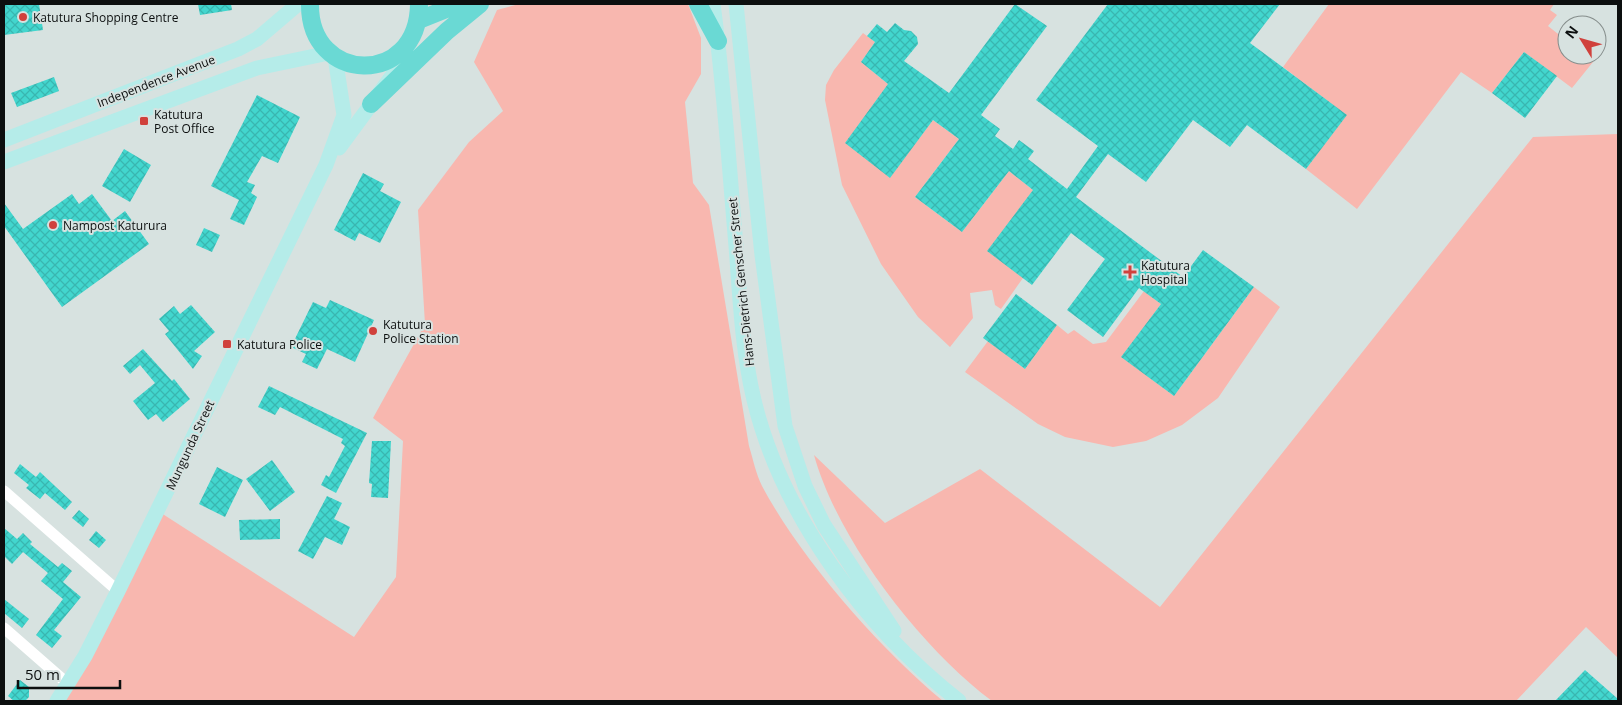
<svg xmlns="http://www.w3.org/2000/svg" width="1622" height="705" font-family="'Open Sans',sans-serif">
<defs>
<pattern id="building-cross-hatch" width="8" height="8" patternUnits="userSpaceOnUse" patternTransform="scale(1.25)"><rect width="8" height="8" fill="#42d6ce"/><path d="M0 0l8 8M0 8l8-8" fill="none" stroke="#39b6b0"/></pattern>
</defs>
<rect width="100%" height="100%" fill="#d7e2e0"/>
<!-- grass -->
<path fill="#f8b7af" d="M519,4H688L701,38V74L685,102L693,183L709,205L749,446C753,459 756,474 762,486C801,559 879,648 943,701H57L158,511L354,637L396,577L403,441L373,418L425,324L418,210L469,142L503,111L474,62L497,10Z
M1329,4H1554L1550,10L1557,15L1548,26L1567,41V55H1585L1593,62L1572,88L1524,52L1492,93L1461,72L1357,209L1306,169L1346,115L1283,67Z
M863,33L875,42L861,62L888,84L890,177L933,120L959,139L915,197L962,232L1009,171L1033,190L1023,278L1001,309L995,305L992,290L970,293L973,318L950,347L918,317L881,264L842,185L825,100L826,85L834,70Z
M1618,134V658L1586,627L1516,701H992C921,648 838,541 814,455L885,523L980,469L1160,607L1533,137Z
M1254,287L1280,307L1218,398L1182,425L1146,441L1113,447L1065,437L1038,424L965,372L988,341L1025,369L1057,325L1068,334L1074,330L1093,344L1106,342L1144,291L1161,304L1122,357L1174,396Z"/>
<!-- building -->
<path fill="url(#building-cross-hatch)" d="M4,4H39L43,30L4,35Z
M198,4H231L232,10L200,15Z
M1015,4L1047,26L981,115L1000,129L995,136L1013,149L1019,140L1034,151L1028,159L1067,189L1098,146L1036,100L1108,4H1280L1250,43L1347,115L1306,169L1247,125L1230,147L1193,120L1146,182L1108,154L1076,197L1183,277L1203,250L1254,287L1174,396L1121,357L1161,304L1139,288L1103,337L1067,310L1105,259L1071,233L1032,285L987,251L1033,190L1009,171L962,232L915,197L959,139L933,120L890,178L845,143L888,84L861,62L875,42L867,36L877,24L887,32L895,23L904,30L911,31L917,37L918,44L904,61L949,93Z
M1524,52L1557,76L1525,118L1492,93Z
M54,77L59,91L17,107L11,93Z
M257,95L300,117L278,163L262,156L247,182L255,185L251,193L257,197L244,225L230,219L239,200L211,186Z
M124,149L151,165L130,202L102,186Z
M363,173L384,184L380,191L401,202L380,243L359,233L355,241L334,230Z
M72,194L79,204L92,194L112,221L125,211L149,244L62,307L4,226V203L23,229Z
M204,228L220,235L212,252L196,245Z
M1016,294L1057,325L1025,369L983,338Z
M330,300L374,320L355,362L327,349L317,369L302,362L306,354L291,347L313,302L326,308Z
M191,305L215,332L194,351L202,356L193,369L165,334L169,331L159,319L174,306L180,314Z
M143,349L172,381L174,379L190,399L163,422L156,414L148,420L133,401L155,383L140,365L130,374L123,366Z
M269,386L367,433L336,493L321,485L326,475L329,477L345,446L341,443L343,439L280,407L275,415L258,407Z
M372,441H391L388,498L371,497L372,484L369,483Z
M272,460L295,492L270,511L246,479Z
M20,464L36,477L40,472L72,502L65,510L45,493L40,499L26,488L29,485L14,473Z
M217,467L243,480L225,517L199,504Z
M327,496L342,503L334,519L350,527L342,545L325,537L313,559L298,551Z
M79,510L89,519L83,527L72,518Z
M280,519V539L240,540L239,520Z
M4,528L17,539L23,533L32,542L30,544L58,567L62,563L72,571L63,582L81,597L54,630L62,636L52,648L36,635L63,599L41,581L48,573L23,552L12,564L4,556Z
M96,531L106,540L99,548L89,540Z
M4,599L29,619L22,628L4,613Z
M1585,670L1618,699V701H1555Z
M20,680L29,687V697L25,701H14L8,696Z"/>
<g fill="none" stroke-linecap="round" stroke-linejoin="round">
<!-- street -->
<path stroke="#fff" stroke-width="11" d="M4,491L118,591
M4,628L68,684"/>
<!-- secondary -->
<path stroke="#b5ece9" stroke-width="15" d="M713,4C724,84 729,165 736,246C740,297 742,350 754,400C782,516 866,628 959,701
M736,4L762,255L785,426L805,486L824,525L894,631
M4,140L238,49L257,39L298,4
M339,148L392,76L409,45
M4,162L257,68L329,53
M57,701L85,656L118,591L326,165L344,115L335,57"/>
<!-- primary -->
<path stroke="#6ad9d4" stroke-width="18" d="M310,4C309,84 418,88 419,4
M698,4L718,41
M419,20L459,4
M371,104L447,31L480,4"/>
</g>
<!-- markers -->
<g fill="#d0413c" stroke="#d7e2e0" stroke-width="2">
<circle cx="23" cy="17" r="5"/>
<rect x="139" y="116" width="10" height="10" rx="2.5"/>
<circle cx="53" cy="225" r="5"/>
<path d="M1127.5 264.5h5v5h5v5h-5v5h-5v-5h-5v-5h5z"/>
<circle cx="373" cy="331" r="5"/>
<rect x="222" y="339" width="10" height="10" rx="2.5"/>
</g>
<g text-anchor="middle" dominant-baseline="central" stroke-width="4" stroke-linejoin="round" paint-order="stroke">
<!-- poi labels -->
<g font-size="12" fill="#0c0f0f" stroke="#d7e2e0" text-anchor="start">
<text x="33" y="17">Katutura Shopping Centre</text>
<text x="154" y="114">Katutura<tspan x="154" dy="14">Post Office</tspan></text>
<text x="63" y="225">Nampost Katurura</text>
<text x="1141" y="265">Katutura<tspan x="1141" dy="14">Hospital</tspan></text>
<text x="383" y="324">Katutura<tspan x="383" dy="14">Police Station</tspan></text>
<text x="237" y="344">Katutura Police</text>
</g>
<!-- street labels -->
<g font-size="12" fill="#0c0f0f" stroke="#d7e2e0">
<text transform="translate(156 81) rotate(-21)">Independence Avenue</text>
<text transform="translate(741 282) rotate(-96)">Hans-Dietrich Genscher Street</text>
<text transform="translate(190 445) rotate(-65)">Mungunda Street</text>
</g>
</g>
<!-- border -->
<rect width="1622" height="705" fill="none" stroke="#0c0f0f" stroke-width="10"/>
<!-- north arrow -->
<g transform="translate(1582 40) rotate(307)"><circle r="24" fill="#d7e2e0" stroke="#868e8c"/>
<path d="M0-4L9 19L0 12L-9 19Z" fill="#d0413c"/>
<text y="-8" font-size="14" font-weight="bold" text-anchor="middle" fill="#0c0f0f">N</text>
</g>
<!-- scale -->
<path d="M18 680v8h102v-8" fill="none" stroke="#0c0f0f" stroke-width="2.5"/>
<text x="25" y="680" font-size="15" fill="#0c0f0f" stroke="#d7e2e0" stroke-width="4" paint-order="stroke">50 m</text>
</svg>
